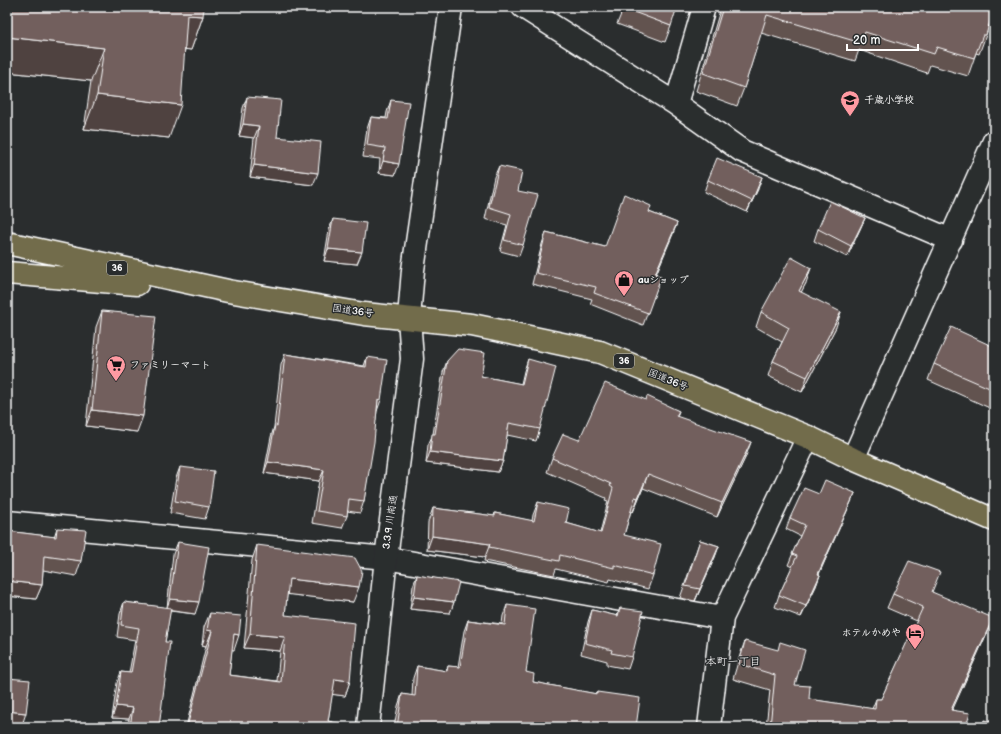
<svg xmlns="http://www.w3.org/2000/svg" width="1001" height="734" font-family="'Balsamiq Sans','Klee One',sans-serif">
<rect width="100%" height="100%" fill="#2a2d2e"/>
<filter id="ink" filterUnits="userSpaceOnUse"><feTurbulence type="fractalNoise" baseFrequency=".025" numOctaves="2"/><feDisplacementMap in="SourceGraphic" scale="8" xChannelSelector="R" yChannelSelector="G"/><feConvolveMatrix kernelMatrix="1 2 1 2 8 2 1 2 1" color-interpolation-filters="sRGB"/></filter>
<g filter="url(#ink)">
<g fill="none" stroke-linecap="round" stroke-linejoin="round">
<defs>
<path id="minor" d="M523,7L676,104L742,151L951,240
M676,104L704,7
M853,459L994,141
M7,522L386,558L722,618
M709,727L722,618L808,437"/>
<path id="tertiary" d="M368,727L386,558L412,359L409,318L413,270L451,7"/>
<path id="trunk" d="M7,243L228,291L364,314L472,325L600,352L808,437L853,459L994,520
M7,273L137,284"/>
</defs>
<!-- minor casing -->
<use href="#minor" stroke="#fff" stroke-width="25"/>
<!-- tertiary casing -->
<use href="#tertiary" stroke="#fff" stroke-width="25"/>
<!-- trunk casing -->
<use href="#trunk" stroke="#fff" stroke-width="25"/>
<!-- minor -->
<use href="#minor" stroke="#2a2d2e" stroke-width="22"/>
<!-- tertiary -->
<use href="#tertiary" stroke="#2a2d2e" stroke-width="22"/>
<!-- trunk -->
<use href="#trunk" stroke="#726c4b" stroke-width="22"/>
</g>
<!-- wall -->
<path fill="#625250" stroke="#fff" d="M7,7L203,16L191,50L185,49L169,138L84,129L91,81L7,72Z
M624,7L671,26L665,42L617,24Z
M721,7H994L986,35L979,54L976,53L968,76L930,65L927,73L859,50L855,61L761,33L744,88L737,106L696,91Z
M247,97L313,185L250,177L254,138L239,136L243,108Z
M391,100L395,175L379,173L380,159L363,157L367,129L371,117L386,118L387,112Z
M499,166L518,191L523,245L519,256L500,251L507,225L485,219L494,177Z
M708,180L758,189L747,212L704,192Z
M649,212L677,223L656,274L661,277L643,325L590,304L592,299L532,284L542,244L546,232L605,247Z
M865,218L860,229L847,257L814,241L818,229Z
M333,219L357,264L324,261L329,230Z
M806,283L801,292L836,327L802,392L768,376L773,361L782,342L756,327L761,312Z
M102,311L137,432L86,426L96,327Z
M994,347V410L928,380L934,364Z
M285,354L364,366L367,357L377,411L364,501L360,513L347,511V516L342,528L312,523L319,481L264,473L271,437L274,427L281,365Z
M528,359L540,429L536,441L507,435L503,461L498,472L426,463L428,445L433,434L443,372L447,361L481,376L521,384L524,371Z
M646,400L679,411L677,417L746,456L717,517L643,488L633,512L631,511L624,535L653,575L648,589L610,579L609,582L556,569L554,575L484,561L485,557L427,550L428,522L433,508L494,516L495,513L532,521L533,515L538,502L566,523L600,533L608,501L605,500L606,498L547,472L552,458L579,440Z
M180,467L209,507L205,519L170,513L176,478Z
M855,493L850,504L819,574L820,575L816,586L801,617L775,607L779,595L792,567L788,565L800,536L786,529L790,518L819,494Z
M57,528L81,561L76,576L43,570L42,585L36,599L7,596V531L54,537Z
M700,540L719,546L715,557L695,601L680,598Z
M178,542L195,614L170,611L165,642L159,727H128L129,719L112,718L117,683L121,672L129,673L135,640L117,637L120,614L124,602L167,608L173,554Z
M257,545L353,602L287,594L285,615L350,681L345,696L332,694L328,721L346,727H186L206,646L202,645L204,627L210,613L234,650L232,649L229,675L277,681L280,651L244,648L252,560Z
M417,575L454,602L450,613L410,609L413,586Z
M932,592L987,633L952,710L966,727H766L770,690L733,679L740,655L745,641L795,685L809,699L872,709L876,699H881L917,621L887,608L893,594Z
M507,605L526,672L533,682L596,694L597,692L636,727H394L398,706L402,694L412,696L413,678L417,666L446,671L448,666L458,667L464,631L468,620L502,624L503,616Z
M620,608L632,657L628,669L607,665V661L581,654L588,622L592,610L617,616Z
M985,720L994,727H982Z"/>
<!-- shaded-wall -->
<path fill="#504241" stroke="#fff" d="M575,7H583L574,8Z
M187,15L203,16L191,50L174,48Z
M7,37L104,48L91,81L7,72Z
M97,95L181,105L169,138L84,129Z
M243,124L259,126L254,138L239,136Z
M383,161L399,164L395,175L379,173Z
M254,165L318,173L313,185L250,177Z
M762,177L758,189L747,212L752,201Z
M865,218L860,229L847,257L851,246Z
M677,223L673,234L651,286L655,274Z
M328,249L362,252L357,264L324,261Z
M811,268L806,283L794,306L799,291Z
M841,312L836,327L802,392L807,377Z
M378,399L381,400L377,411Z
M92,410L143,416L137,432L86,426Z
M751,442L746,456L717,517L722,503Z
M430,452L503,461L498,472L426,463Z
M268,462L324,470L319,481L264,473Z
M648,474L643,488L633,512L638,498Z
M855,493L850,504L814,585L818,574Z
M432,536L490,544L485,557L427,550Z
M719,546L715,557L695,601L700,589Z
M820,575L816,586L801,617L806,606Z
M289,579L359,587L353,602L284,594Z
M7,581L42,585L36,599L7,596Z
M414,597L454,602L450,613L410,609Z
M170,599L199,602L195,614L166,610Z
M993,618L987,633L946,724L951,710Z
M207,630L212,631L206,646L202,645Z
M234,634L239,635L234,650L229,649Z
M250,634L285,637L280,651L244,648Z
M335,679L350,681L345,696L329,694Z
M116,706L133,708L129,719L112,718Z
M7,711L26,713L22,725L7,723Z"/>
<!-- building -->
<path fill="#725f5d" stroke="#fff" d="M7,7H204L203,16L187,15L181,105L97,95L104,48L7,37Z
M624,7H677L671,26L623,8Z
M723,7H994V8L986,35H983L974,58L937,47L934,54L865,32L861,43L767,15L744,88L703,73Z
M247,97L281,100L277,137L321,142L318,173L254,165L259,126L243,124Z
M391,100L409,102L399,164L383,161L385,148L367,145L371,117L388,119Z
M717,158L762,177L752,201L708,180Z
M499,166L522,171L518,191L538,195L523,245L504,240L511,214L489,207Z
M624,194L651,206L649,212L677,223L655,274L661,277L648,313L594,293L596,287L536,273L546,232L605,247Z
M830,201L865,218L851,246L818,229Z
M333,219L366,223L362,252L328,249Z
M791,257L811,268L799,291L841,312L807,377L773,361L789,328L761,312Z
M102,311L156,316L143,416L92,410Z
M951,327L994,347V390L934,364Z
M458,349L485,353L481,376L522,384L528,359L556,367L540,429L509,423L503,461L430,452L432,434H435L447,361Z
M285,354L366,367L367,357L387,360L381,400L378,399L374,442L364,501L349,499L347,516L317,511L324,470L268,462L275,425L277,426Z
M605,383L646,400L647,396L679,411L676,416L751,442L722,503L648,474L638,498L635,497L624,535L661,544L653,575L614,565V568L560,555L559,561L489,547L490,544L432,536L433,508L495,516V513L534,521L538,502L569,509L566,523L601,533L613,488L610,486L611,484L552,458L563,434L579,440Z
M180,467L214,471L209,507L175,501Z
M825,480L855,493L818,574L820,575L806,606L779,595L797,556L792,554L805,525L790,518L804,488L819,494Z
M57,528L86,530L81,561L44,556L42,585L7,581V531L56,537Z
M700,540L719,546L700,589L685,586Z
M178,542L209,547L199,602L170,599Z
M257,545L355,558L362,571L359,587L289,579L285,615L355,623L350,681L335,679L328,721L346,725V727H187L212,631L207,630L210,613L241,616L239,635L234,634L229,675L281,682L285,637L250,634Z
M909,561L940,572L932,592L993,618L951,710L970,713L966,727H770L775,675L739,664L745,641L778,650L780,642L805,650L795,685L810,686L809,699L875,709L876,699H881L923,607L893,594Z
M417,575L459,582L454,602L414,597Z
M124,602L171,608L165,642H170L159,727H130L133,708L116,706L121,672L131,673L139,628L121,625Z
M507,605L535,609L526,672L534,674L533,682L597,694V692L640,698L636,727H397L402,694L415,696L417,666L447,671L448,666L460,667L468,620L505,625Z
M620,608L643,611L632,657L611,653L612,650L585,643L592,610L618,616Z
M7,678L30,680L26,713L7,711Z
M985,720L994,722V727H984Z
M740,726L752,727H740Z"/>
</g>
<!-- icons -->
<defs>
<symbol id="school-pin" viewBox="-11 -11 22 30"><path d="M0 17L-7.5 6A9.5 9.5 0 1 1 7.5 6Z" fill="#ff9aa2" stroke="#2a2d2e"/><path d="M0-5L7-2L0 1L-7-2ZM-4 1L0 2.5L4 1V4Q0 6-4 4Z" fill="#111"/></symbol>
<symbol id="shop-pin" viewBox="-11 -11 22 30"><path d="M0 17L-7.5 6A9.5 9.5 0 1 1 7.5 6Z" fill="#ff9aa2" stroke="#2a2d2e"/><path d="M-5-2.5h2.3a2.7 3.5 0 0 1 5.4 0H5L5.5 6h-11ZM-1.5-2.5h3a1.5 2.3 0 0 0-3 0Z" fill="#111"/></symbol>
<symbol id="supermarket-pin" viewBox="-11 -11 22 30"><path d="M0 17L-7.5 6A9.5 9.5 0 1 1 7.5 6Z" fill="#ff9aa2" stroke="#2a2d2e"/><path d="M-6-5.5h2.5l.6 2H6L4.5 2H-2.5L-4.4-4H-6ZM-1.5 3.2a1.3 1.3 0 1 0 .1 0ZM3 3.2a1.3 1.3 0 1 0 .1 0Z" fill="#111"/></symbol>
<symbol id="hotel-pin" viewBox="-11 -11 22 30"><path d="M0 17L-7.5 6A9.5 9.5 0 1 1 7.5 6Z" fill="#ff9aa2" stroke="#2a2d2e"/><path d="M-6-4.5h1.5V1H6V5H4.5V3h-9V5H-6ZM-4 0a1.8 1.8 0 1 1 3.6 0ZM.5 0V-2.5h3Q6-2.5 6 0Z" fill="#111"/></symbol>
</defs>
<g fill-rule="evenodd">
<use href="#school-pin" x="839" y="89" width="22" height="30"/>
<use href="#shop-pin" x="613" y="269" width="22" height="30"/>
<use href="#supermarket-pin" x="105" y="354" width="22" height="30"/>
<use href="#hotel-pin" x="904" y="622" width="22" height="30"/>
</g>
<g text-anchor="middle" dominant-baseline="central" stroke-width="3" stroke-linejoin="round" paint-order="stroke">
<!-- shield labels -->
<g fill="#2a2d2e" stroke="#bfc0c0" stroke-width="1">
<rect x="107" y="261" width="20" height="14" rx="3"/>
<rect x="614" y="354" width="20" height="14" rx="3"/>
</g>
<g font-size="9" font-weight="bold" fill="#fff">
<text x="117" y="268">36</text>
<text x="624" y="361">36</text>
</g>
<!-- poi labels -->
<g font-size="10" font-weight="bold" fill="#fff" stroke="#2a2d2e" text-anchor="start">
<text x="864" y="100">千歳小学校</text>
<text x="638" y="280">auショップ</text>
<text x="130" y="365">ファミリーマート</text>
<text x="901" y="633" text-anchor="end">ホテルかめや</text>
</g>
<!-- street labels -->
<g font-size="10" fill="#fff" stroke="#2a2d2e">
<text transform="translate(353 311) rotate(8)">国道36号</text>
<text transform="translate(668 380) rotate(22)">国道36号</text>
<text transform="translate(390 522) rotate(-82)">3.3.9 川南通</text>
</g>
<!-- neighbourhood labels -->
<g font-size="11" fill="#fff" stroke="#2a2d2e">
<text x="733" y="661">本町一丁目</text>
</g>
</g>
<!-- margin -->
<rect width="1001" height="734" fill="none" stroke="#2a2d2e" stroke-width="24"/>
<rect x="12" y="12" width="977" height="710" fill="none" stroke="#fff" stroke-width="1.5" filter="url(#ink)"/>
<!-- scale -->
<path d="M847 44v6h71v-6" fill="none" stroke="#ffffff" stroke-width="2"/>
<text x="853" y="44" font-size="12" fill="#ffffff" stroke="#2a2d2e" stroke-width="3" paint-order="stroke">20 m</text>
</svg>
